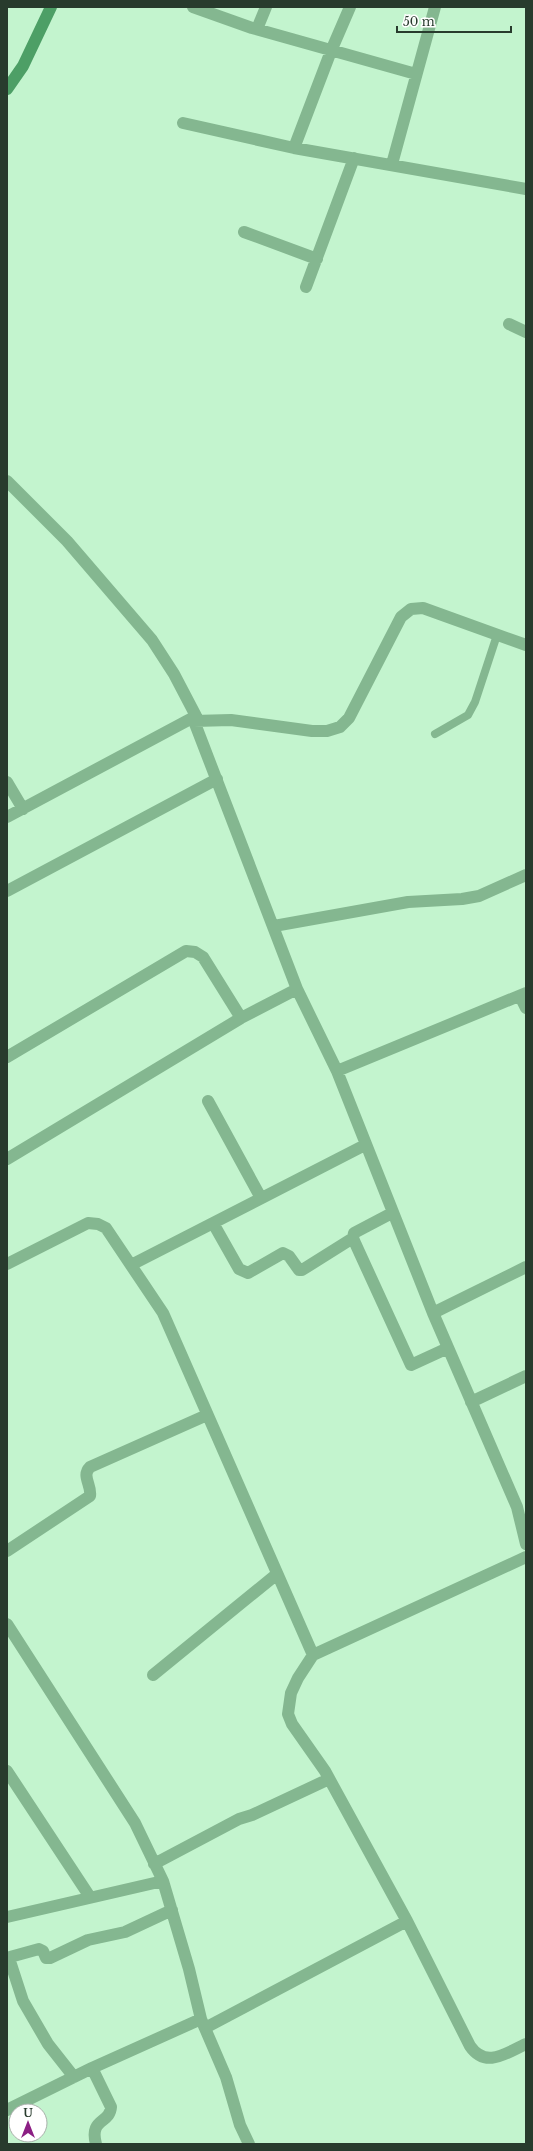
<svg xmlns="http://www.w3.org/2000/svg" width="533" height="2151" font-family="'Libre Baskerville',serif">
<rect width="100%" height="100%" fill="#c3f4ce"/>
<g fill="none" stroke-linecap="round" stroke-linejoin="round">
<!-- lane -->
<path stroke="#84b790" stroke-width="8" d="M435,734L468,715L475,702L497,635"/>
<!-- street -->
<path stroke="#84b790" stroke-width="12" d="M193,7L252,28L416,74
M257,29L266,7
M183,123L294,148L526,189
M294,148L331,51L350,7
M392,164L435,7
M244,232L317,259
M306,287L354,158
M509,324L526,332
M7,481L67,541L152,640L174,674L196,716L194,721L297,989L337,1071L433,1313L517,1507L526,1544
M194,721L231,720L312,731H327L340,727L349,718L401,617L411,609L423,608L526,645
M7,782L23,809
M7,817L196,716
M7,891L217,779
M274,926L408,902L462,899L479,896L526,875
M520,996L526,1008
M7,1057L186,951L195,952L203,957L241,1018
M337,1071L526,993
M208,1101L261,1198
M7,1159L241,1018L297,989
M392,1213L354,1233L353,1238L356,1245L411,1365L448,1348
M213,1223L239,1269L248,1273L283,1253L289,1256L299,1270H302L353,1238
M7,1264L88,1223L98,1224L106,1228L163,1313L313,1655
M131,1265L365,1145
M433,1313L526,1267
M471,1402L526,1376
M7,1551L90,1496C92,1485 81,1476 90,1467L207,1415
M526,1557L313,1655L298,1678L291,1693L288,1714L292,1724L325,1771L407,1921L470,2046C486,2069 506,2053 526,2044
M7,1624L135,1823L163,1881L189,1969L201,2019L226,2077L240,2125L249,2144
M153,1675L277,1574
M7,1771L90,1897
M154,1864L239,1819L252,1815L329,1779
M7,1917L163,1881
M205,2028L407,1921
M92,2068L111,2107C110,2124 89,2118 96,2144
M74,2077L48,2044L23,2001L10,1961V1957L39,1949L43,1951L46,1958H50L88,1940L125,1932L172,1910
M7,2110L92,2068L201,2019"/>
<!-- secondary -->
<path stroke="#4d9f66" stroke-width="12" d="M7,89L23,66L51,7"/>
</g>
<!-- border -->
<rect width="533" height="2151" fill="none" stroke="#283b2d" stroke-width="16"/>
<!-- north arrow -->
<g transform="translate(28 2123)"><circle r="19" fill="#ffffff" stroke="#a9b1ab"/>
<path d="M0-3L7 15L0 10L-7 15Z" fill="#8c1f84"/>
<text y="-6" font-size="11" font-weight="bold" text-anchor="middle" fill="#283b2d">U</text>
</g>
<!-- scale -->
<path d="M397 26v6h114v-6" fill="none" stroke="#283b2d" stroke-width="2"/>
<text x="403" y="26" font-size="12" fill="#283b2d" stroke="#ffffff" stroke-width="3" paint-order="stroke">50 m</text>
</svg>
